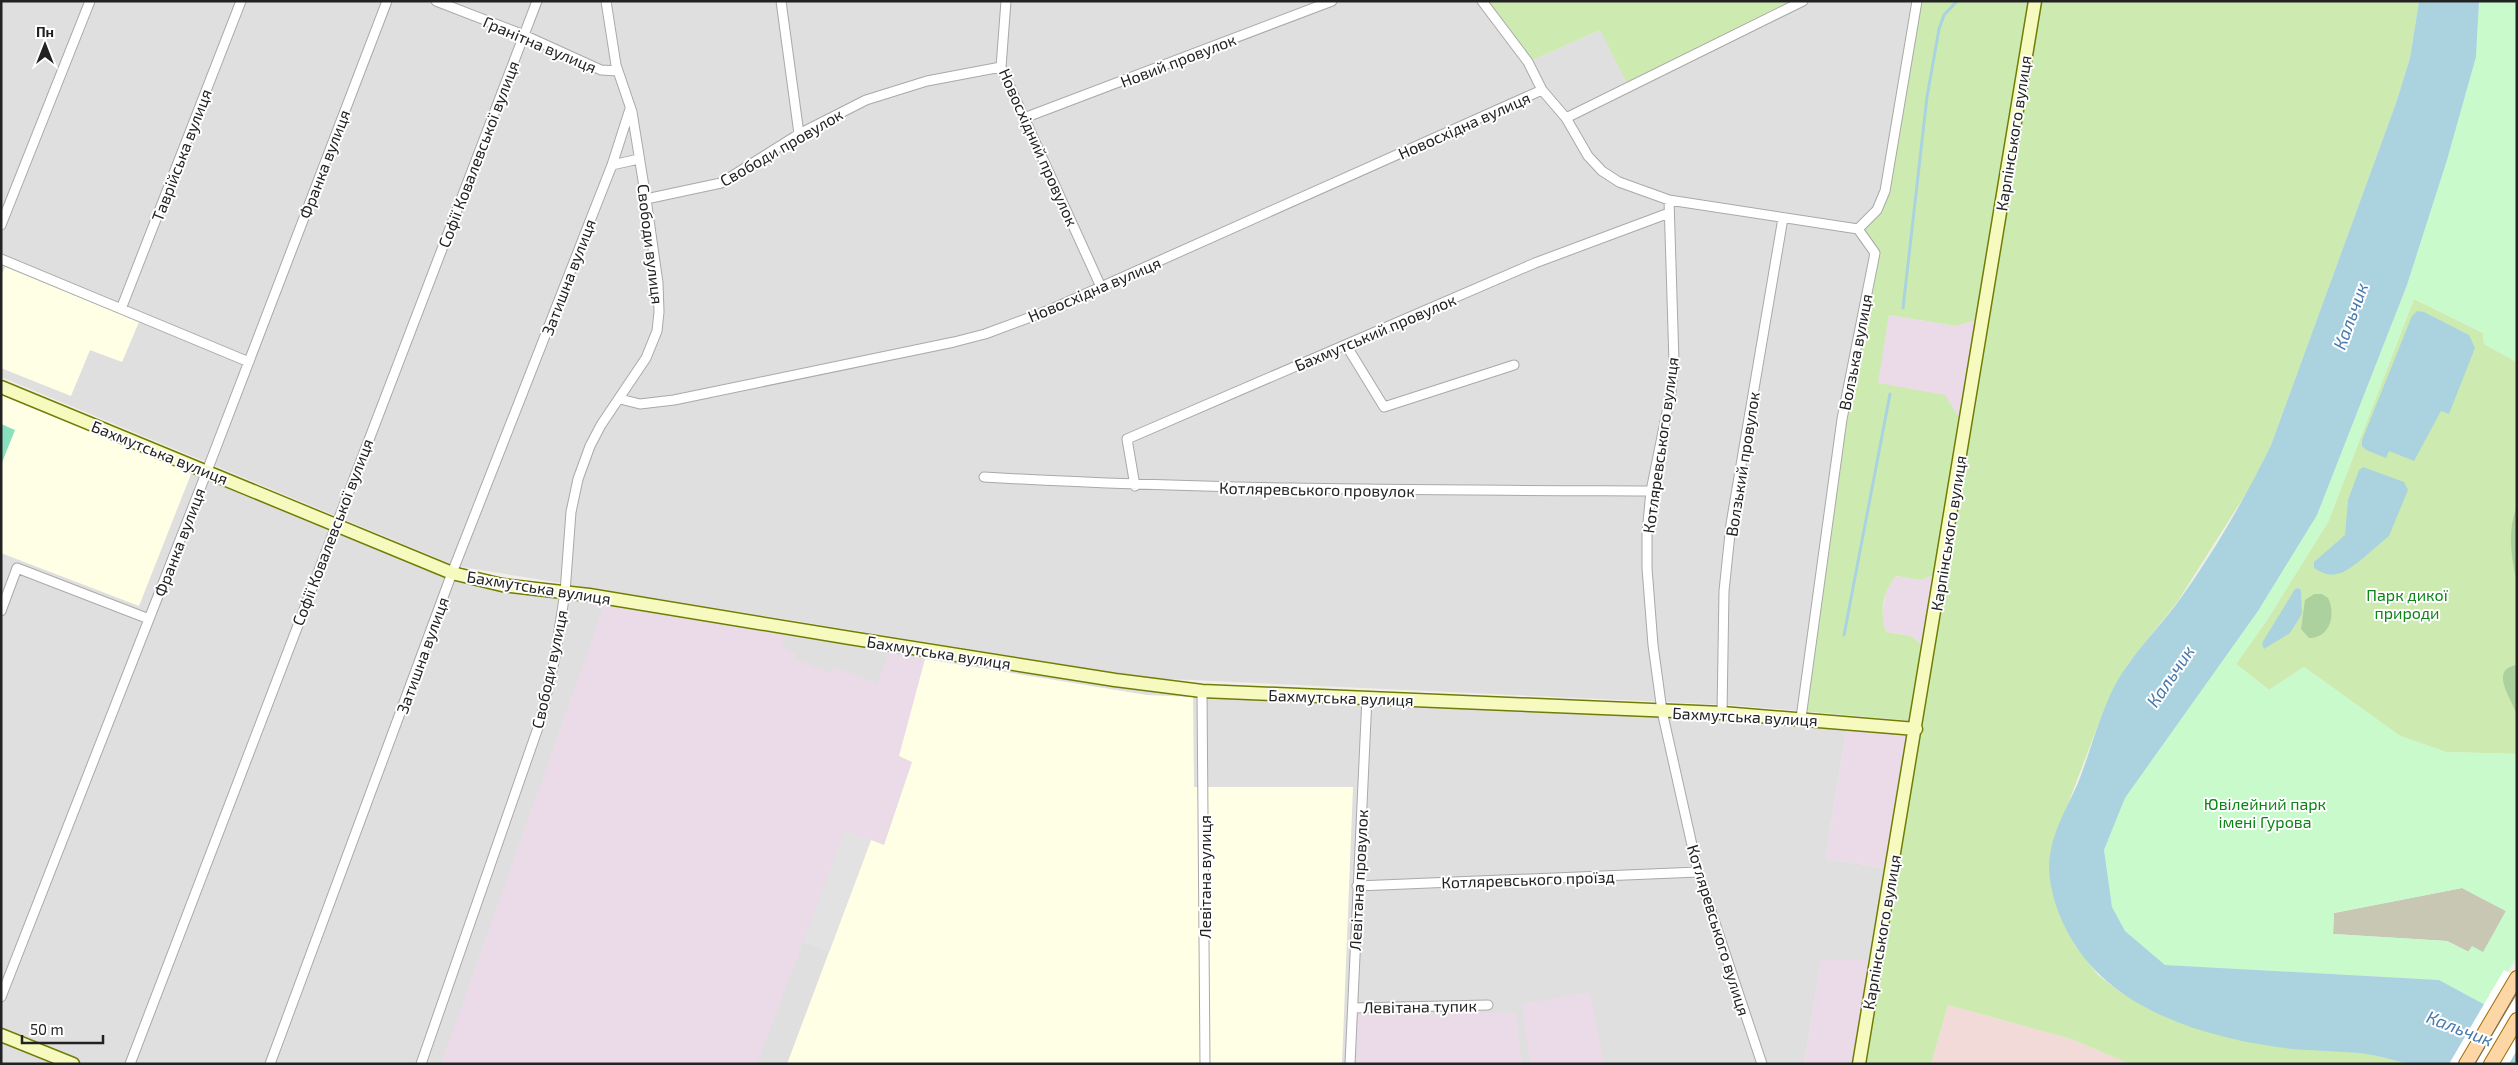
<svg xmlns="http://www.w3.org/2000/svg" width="2518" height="1065" font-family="'Exo 2',sans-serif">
<rect width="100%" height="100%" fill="#f2efe9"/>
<!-- residential -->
<path fill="#e0dfdf" d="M1,1H1482L1528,62L1600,30L1803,1H1917L1801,711L1729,705L1148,678L462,567L449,563L1,377Z
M1,390L455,577L1150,690L1847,725L1826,858L1888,869L1873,960L1821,961L1804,1064H83L1,1031Z
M1,1039L63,1064H1Z"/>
<!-- commercial -->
<path fill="#f2dad9" d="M1948,1005L2071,1039L2130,1064H1931Z"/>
<!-- industrial -->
<path fill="#ebdbe8" d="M1889,315L1956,326L1979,319L1962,422L1877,384Z
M1937,574L1925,647L1911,636L1886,632L1881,620L1887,587L1896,576L1920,580Z
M604,606L786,636L782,647L796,653L794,659L832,673L834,667L877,684L889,653L925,659L899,756L912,761L883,845L845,831L757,1064H441Z
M1847,725L1911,731L1888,869L1826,858Z
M1821,960H1873L1856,1064H1804Z
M1590,993L1604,1064H1530L1522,1004Z
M1516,1013L1522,1064H1357L1358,1016Z"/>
<!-- education -->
<path fill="#ffffe5" d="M5,267L139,322L122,362L90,350L71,396L1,368V276Z
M1,390L193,469L139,606L1,553Z
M925,659L1147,695L1193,697L1194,787H1353L1342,1064H787L871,840L884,845L912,762L899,756Z"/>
<!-- construction -->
<path fill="#c7c7b4" d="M2462,888L2506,911L2483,953L2469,952L2447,941L2333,934L2334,913Z"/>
<!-- grass -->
<path fill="#cdebb0" d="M1482,1H1803L1629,87L1600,30L1528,62Z
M1917,1H2031L1979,319L1956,326L1889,315L1878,383L1945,395L1962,422L1937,574L1920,580L1896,576C1883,591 1879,613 1886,632L1911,636L1925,647L1913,721L1801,711L1842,419L1875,253L1858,229L1885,191Z
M2040,1H2419L2410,58L2396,103L2271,445L2252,484L2178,601L2128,664L2103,712L2068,804L2074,944L2098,975L2120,992L2150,1009L2186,1024L2256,1043L2369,1054L2411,1064H2130L2071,1039L1948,1005L1931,1064H1865Z
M2414,299L2483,333L2484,344L2517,362V754L2446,752L2400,736L2304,667L2269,690L2236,664L2267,620L2328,522Z"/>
<!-- forest -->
<path fill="#add19e" d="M2517,506V582C2511,557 2507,531 2517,506Z
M2314,594H2322L2328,598C2336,613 2331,638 2309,638L2301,629L2305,600Z
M2517,665V734C2515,727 2517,721 2516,714C2514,702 2487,669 2517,665Z"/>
<!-- park -->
<path fill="#c8facc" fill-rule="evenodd" d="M2479,1H2517V362L2484,344L2483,333L2414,299L2328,522L2267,620L2236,664L2269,690L2304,667L2400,736L2446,752L2517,754V957L2488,1006L2439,980L2165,965L2125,931L2112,907L2104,850L2125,798L2258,611L2317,515L2407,285L2447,160L2476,57ZM2462,888L2506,911L2483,952L2472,946L2468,952L2447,941L2333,934L2334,913Z"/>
<!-- pitch -->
<path fill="#88e0be" d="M1,424L15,430L1,465Z"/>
<!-- parking -->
<path fill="#e2e2e2" d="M845,831L871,840L829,952L803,942Z"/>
<!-- water -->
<path fill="#aad3df" d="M2419,1H2479L2476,57L2447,160L2407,285L2317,515L2258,611L2125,798L2104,850L2112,907L2125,931L2165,965L2439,980L2517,1022V1064C2483,1064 2446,1065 2412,1064C2397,1062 2382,1056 2366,1054C2342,1051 2318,1051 2293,1049C2213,1040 2115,1013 2072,940C2059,918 2049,891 2049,866C2050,835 2066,810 2078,783C2091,750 2099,716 2115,685C2132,654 2157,630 2178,602C2212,555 2246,497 2271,445L2396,103L2410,58Z
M2417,311L2424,312L2469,335L2475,348L2449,414L2441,411L2414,461L2389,451L2386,458L2366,450L2362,446V440L2412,316Z
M2363,467L2404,482L2408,490L2389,536C2377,545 2351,572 2337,574C2328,576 2322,573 2314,568V562L2345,535L2348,500L2359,470Z
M2298,588L2301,590L2302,614L2290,633L2264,649L2262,643L2295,589Z"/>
<!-- pier -->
<path fill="#fff" d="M2504,970L2517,977V1050L2509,1064H2449Z"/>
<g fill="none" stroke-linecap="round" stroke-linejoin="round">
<!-- stream -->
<path stroke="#aad3df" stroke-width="3" d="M1903,308L1927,97L1939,29L1944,15L1957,1
M1844,635L1890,394"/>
<defs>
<path id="street" d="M436,1L524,35L601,70L618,71
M781,1L799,134
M1006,1L1001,67L1101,287
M1482,1L1528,62L1542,90L1566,118L1588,156L1602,171L1619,182L1669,200L1858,229
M630,109L612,165L639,159
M1024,118L1332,1
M1566,118L1803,1
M646,199L721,183L799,134L866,100L927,81L1001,67
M1669,200L1674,362L1671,392L1651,491L1647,533V568L1653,645L1662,711L1698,872L1762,1064
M1,225L90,1
M1858,229L1877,210L1885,191L1917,1
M1,259L249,362
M121,309L241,1
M1346,345L1384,407L1514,365
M620,399L640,404L674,400L954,342L985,334L1047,311L1542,90
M984,477C1206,490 1428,490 1651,491
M1135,486L1127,439L1535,263L1669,213
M1,611L17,568L149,619
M1202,691L1205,1064
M1722,713L1724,591L1731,524L1783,218
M1801,718L1842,419L1875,253L1858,229
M1357,886L1698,872
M1,997L207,471L387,1
M1353,1008L1488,1005
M130,1064L537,1
M270,1064L452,573L612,165
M421,1064L541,719L555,657L565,592L571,512L578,479L590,446L601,425L646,358L657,331L659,312L658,283L646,199L632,112L616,65L606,1
M1350,1064L1367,697"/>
<path id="secondary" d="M1,387L452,573L502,585L589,595L850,638L1115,680L1202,691L1722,713L1916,729
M1,1035L73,1064
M1859,1064L2035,1"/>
<path id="primary" d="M2466,1064L2517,978
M2491,1064L2517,1020"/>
</defs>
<!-- street casing -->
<use href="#street" stroke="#a9a9a9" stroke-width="11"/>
<!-- secondary casing -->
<use href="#secondary" stroke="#707d05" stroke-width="15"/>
<!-- primary casing -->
<use href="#primary" stroke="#a06b00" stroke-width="16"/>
<!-- street -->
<use href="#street" stroke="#fff" stroke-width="9"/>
<!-- secondary -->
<use href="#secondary" stroke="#f7fabf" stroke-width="12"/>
<!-- primary -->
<use href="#primary" stroke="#fcd6a4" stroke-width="14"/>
<!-- tram -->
<path stroke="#707070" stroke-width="1" d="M2475,1064L2517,991"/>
</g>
<g text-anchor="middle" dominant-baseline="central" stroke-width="4" stroke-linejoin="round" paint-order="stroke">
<!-- street labels -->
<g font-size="16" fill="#222" stroke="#fff">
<text transform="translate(540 44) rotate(23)">Гранітна вулиця</text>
<text transform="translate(1178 60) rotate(-21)">Новий провулок</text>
<text transform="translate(1464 125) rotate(-24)">Новосхідна вулиця</text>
<text transform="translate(2013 133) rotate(-81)">Карпінського вулиця</text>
<text transform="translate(781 147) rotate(-30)">Свободи провулок</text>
<text transform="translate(1039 147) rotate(66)">Новосхідний провулок</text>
<text transform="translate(478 154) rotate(-69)">Софії Ковалевської вулиця</text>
<text transform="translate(181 155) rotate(-69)">Таврійська вулиця</text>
<text transform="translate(324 164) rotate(-69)">Франка вулиця</text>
<text transform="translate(651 244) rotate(83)">Свободи вулиця</text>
<text transform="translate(568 277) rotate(-69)">Затишна вулиця</text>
<text transform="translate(1094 289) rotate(-23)">Новосхідна вулиця</text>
<text transform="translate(1375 332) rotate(-23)">Бахмутський провулок</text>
<text transform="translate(1855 352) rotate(-79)">Волзька вулиця</text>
<text transform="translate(1660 445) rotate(-82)">Котляревського вулиця</text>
<text transform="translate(160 452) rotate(22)">Бахмутська вулиця</text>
<text transform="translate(1742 464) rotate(-81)">Волзький провулок</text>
<text transform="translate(1317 489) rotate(1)">Котляревського провулок</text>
<text transform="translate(332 532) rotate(-69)">Софії Ковалевської вулиця</text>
<text transform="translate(1948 533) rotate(-81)">Карпінського вулиця</text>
<text transform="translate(179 542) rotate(-69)">Франка вулиця</text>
<text transform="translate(539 587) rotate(9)">Бахмутська вулиця</text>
<text transform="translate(939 652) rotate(9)">Бахмутська вулиця</text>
<text transform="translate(422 655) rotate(-70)">Затишна вулиця</text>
<text transform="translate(549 669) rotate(-78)">Свободи вулиця</text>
<text transform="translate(1341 697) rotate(2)">Бахмутська вулиця</text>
<text transform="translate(1745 716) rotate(3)">Бахмутська вулиця</text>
<text transform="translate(1204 877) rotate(-90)">Левітана вулиця</text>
<text transform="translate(1528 879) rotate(-2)">Котляревського проїзд</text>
<text transform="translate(1358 880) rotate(-87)">Левітана провулок</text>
<text transform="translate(1719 930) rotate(73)">Котляревського вулиця</text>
<text transform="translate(1881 932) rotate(-80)">Карпінського вулиця</text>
<text transform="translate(1420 1006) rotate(-1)">Левітана тупик</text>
</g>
<!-- park labels -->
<g font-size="16" fill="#0c8416" stroke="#fff">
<text x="2407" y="594">Парк дикої<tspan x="2407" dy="18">природи</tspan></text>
<text x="2265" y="803">Ювілейний парк<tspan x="2265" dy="18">імені Гурова</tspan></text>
</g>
<!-- water labels -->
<g font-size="18" font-style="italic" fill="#4a7aab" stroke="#fff">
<text transform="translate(2350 316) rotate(-70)">Кальчик</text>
<text transform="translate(2170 676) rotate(-56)">Кальчик</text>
<text transform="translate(2460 1028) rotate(21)">Кальчик</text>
</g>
</g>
<!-- border -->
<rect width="2518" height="1065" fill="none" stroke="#222222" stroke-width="5"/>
<!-- north arrow -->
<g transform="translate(45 45)" stroke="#ffffff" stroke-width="4" paint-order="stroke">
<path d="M0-4L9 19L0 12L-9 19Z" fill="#222222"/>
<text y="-8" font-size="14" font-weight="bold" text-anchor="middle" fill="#222222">Пн</text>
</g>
<!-- scale -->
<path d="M22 1035v8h81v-8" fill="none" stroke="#222222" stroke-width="2.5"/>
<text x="30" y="1035" font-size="15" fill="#222222" stroke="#ffffff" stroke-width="4" paint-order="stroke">50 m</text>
</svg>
